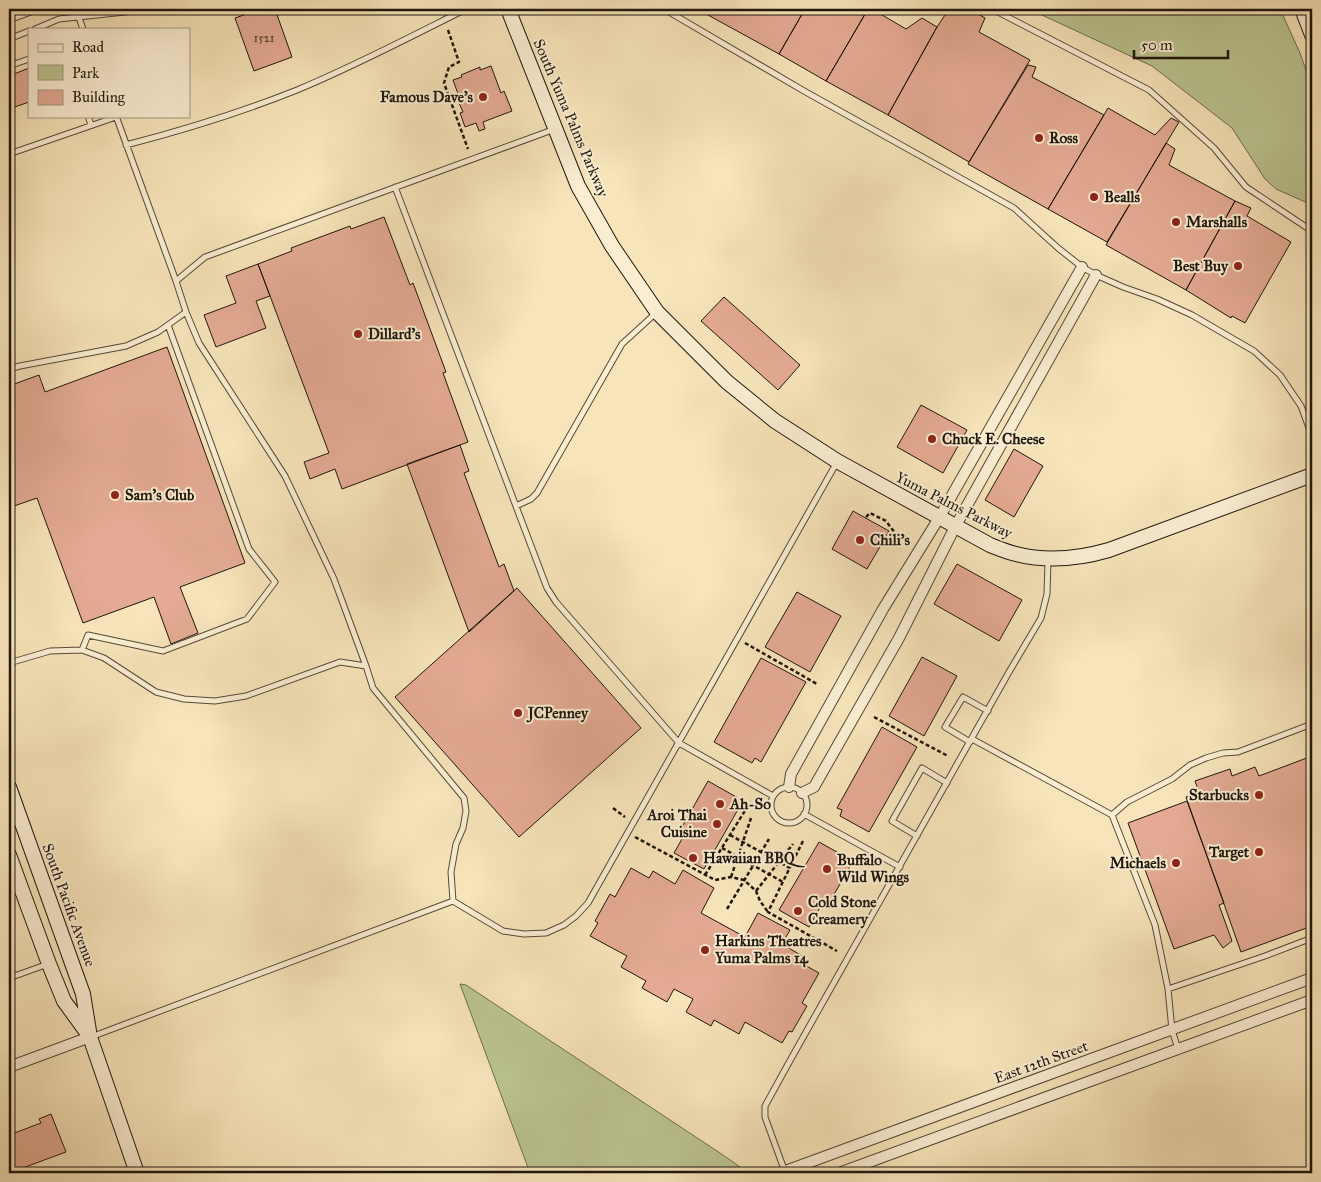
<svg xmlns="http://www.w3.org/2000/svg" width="1321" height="1182" font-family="'IM FELL Great Primer',serif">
<rect width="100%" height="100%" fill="#f7e4ba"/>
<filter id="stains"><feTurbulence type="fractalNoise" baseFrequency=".004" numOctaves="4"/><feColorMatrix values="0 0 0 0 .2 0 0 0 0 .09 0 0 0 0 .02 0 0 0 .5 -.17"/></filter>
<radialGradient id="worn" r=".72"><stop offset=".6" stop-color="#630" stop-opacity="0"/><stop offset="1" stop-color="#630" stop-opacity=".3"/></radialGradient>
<!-- green -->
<path fill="#bbc491" stroke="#6c6d4e" d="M1029,9H1280L1300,53L1312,87V205L1276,189L1265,179L1232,128L1152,66Z
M460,984L466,985L723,1155L740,1167L743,1173H530Z"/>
<!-- building -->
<path fill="#e4aa93" stroke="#1e160c" d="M261,9H275L292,57L254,71L235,18Z
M697,9H805L779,54Z
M805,9H868L826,81L779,54Z
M868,9H872L906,29L922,18L937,27L888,115L826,81Z
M949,9H969L985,18L979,32L1030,60L969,162L888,115L937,27Z
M1028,65L1036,67L1032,77L1104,115L1048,209L968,164Z
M491,66L501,93L504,91L512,111L483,122L485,129L479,131L476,123L465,127L460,113L463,112L459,103L461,102L453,80L462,77L461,75L480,67V70Z
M29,68V102L9,109V76Z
M1108,108L1155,135L1171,118L1179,122L1107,242L1048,209Z
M1166,143L1175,149L1169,165L1235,201L1186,290L1106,245Z
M1235,201L1251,208L1247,216L1291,242L1245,323L1232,316L1231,318L1186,290Z
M384,217L410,285L413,283L446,372L443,373L468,442L342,489L335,469L310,479L304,462L329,453L258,264L292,251L291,248L350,226L351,229Z
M258,264L270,296L256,301L266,328L216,347L204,315L236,303L226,276Z
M724,297L800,365L778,390L701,321Z
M167,347L245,563L180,587L198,633L171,644L154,597L83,623L37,498L14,506L9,492V488L10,487L9,484V386L39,375L45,392Z
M921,405L967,430L943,473L897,447Z
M460,445L469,471L464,473L499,567L504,564L514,591L469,632L407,464Z
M1014,449L1043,466L1014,517L985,500Z
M853,511L889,531L867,569L832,549Z
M957,564L1022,600L999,641L934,604Z
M517,588L641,728L519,837L395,697Z
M797,592L841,616L810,672L765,647Z
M922,657L957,676L924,736L889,716Z
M761,658L806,682L761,762L755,758L752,763L714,742Z
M882,727L917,747L869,832L840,816L842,810L837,808Z
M1312,756V926L1241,952L1186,797L1199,792L1195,781L1230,769L1232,776L1255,767L1259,776Z
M708,781L738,798L736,803L740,806L704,869L674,853L687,830L682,827Z
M1187,801L1224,903L1219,905L1232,941L1223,948L1214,935L1174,949L1128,823Z
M819,842L853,861L827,907L822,904L809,927L779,910Z
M631,868L649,878L653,871L675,884L683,870L714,888L701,913L745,937L758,913L790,930L782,944L804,957L801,963L819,973L802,1003L807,1006L792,1032L789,1031L782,1043L745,1022L739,1034L714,1020L711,1026L686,1012L693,999L674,989L667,1002L642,988L646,981L621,967L627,956L590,936L598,923L595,921L610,894L615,897Z
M51,1114L66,1152L9,1173V1135L41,1123L39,1119Z"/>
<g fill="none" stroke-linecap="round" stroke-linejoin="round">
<defs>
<path id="lane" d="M76,9L83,29
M664,9L804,91L1014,208L1058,248L1082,267L1096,275L1123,287L1157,299L1192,315L1254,351L1280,375L1301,406L1312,436
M992,9L1149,90L1214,148L1246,187L1312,231
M9,20L39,9
M35,29L59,19L153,9
M9,39L29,31
M9,66L29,59
M88,116L91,125
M116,116L176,281
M126,145C184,130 242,112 297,90C355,66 410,37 466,9
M9,154L116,117
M395,187L547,588L556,602L679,743L773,796
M186,312L199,343L285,476L334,579L366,666
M9,369L20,366L126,346L158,332L186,312L176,281L205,257L555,129
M516,506L531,499L537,493L622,344L657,312
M82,650L88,635L163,651L247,619L275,582L249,549L168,325
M9,663L50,651L82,650L104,658L156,692L184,699L215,701L246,696L340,662L366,666L373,688L464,798L466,811L463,828L456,844L451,872L453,901L91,1037
M972,739L1112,815
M970,742L945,727L963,697L988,711
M771 805a18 18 0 1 1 36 0a18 18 0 1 1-36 0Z
M804,814L900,867
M917,836L892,821L922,768L947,783
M9,887L19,884
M453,901L503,931L524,934L546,933L564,925L576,916L588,903L837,462
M9,978L48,964
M1168,989L1265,956L1312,938
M1178,1049L1172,1030L1168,989L1155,925L1112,815L1127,802L1172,779L1190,765L1206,758L1223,753L1238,752L1312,724
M785,1172L765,1117V1106L792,1057L1009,672L1041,618L1047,594L1048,560"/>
<path id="street" d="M789,787L791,774L883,609L939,518L1082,267
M802,793L814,787L899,638L955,527L1096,275
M9,1067L90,1037
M780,1173L1312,978
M839,1173L1312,1000"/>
<path id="secondary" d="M508,9L578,186L612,246L657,312L727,382L775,421L837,461L990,545C998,548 1007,552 1016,554C1047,562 1078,559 1109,550L1312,475
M1302,9L1312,35
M9,787L83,994L90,1037L137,1173
M9,855L49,964L64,1001L88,1034"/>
</defs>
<!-- lane casing -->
<use href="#lane" stroke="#544a38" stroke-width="7"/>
<!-- street casing -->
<use href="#street" stroke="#544a38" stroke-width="12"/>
<!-- secondary casing -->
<use href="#secondary" stroke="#1e160c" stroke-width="16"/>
<!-- path -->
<path stroke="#1e160c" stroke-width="2.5" stroke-dasharray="4 2.5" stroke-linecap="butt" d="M448,30L459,62L449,67L444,83L468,149
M866,517L870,513L886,521L895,533L907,539
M745,643L817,684
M874,717L948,756
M613,808L625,817
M730,835L790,868
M635,837L715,880L731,877L744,880L756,891L760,901L768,912
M803,841L768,912L837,951
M722,848L783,882
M705,875L746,809
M731,877L751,818
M756,891L793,844
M727,909L769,839"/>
<!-- lane -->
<use href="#lane" stroke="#faedd2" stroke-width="5"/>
<!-- street -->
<use href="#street" stroke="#faedd2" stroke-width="10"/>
<!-- secondary -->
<use href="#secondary" stroke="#faedd2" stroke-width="14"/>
</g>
<!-- markers -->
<g fill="#8f2418" stroke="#faedd2" stroke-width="2">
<circle cx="483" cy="97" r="5"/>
<circle cx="1039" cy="138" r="5"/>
<circle cx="1094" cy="197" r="5"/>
<circle cx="1176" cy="222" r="5"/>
<circle cx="1238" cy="266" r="5"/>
<circle cx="358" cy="334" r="5"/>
<circle cx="932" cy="439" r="5"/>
<circle cx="115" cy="495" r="5"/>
<circle cx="860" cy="540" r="5"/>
<circle cx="518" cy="713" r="5"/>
<circle cx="1259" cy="795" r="5"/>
<circle cx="720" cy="804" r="5"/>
<circle cx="717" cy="824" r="5"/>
<circle cx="1259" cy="852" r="5"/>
<circle cx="693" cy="858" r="5"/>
<circle cx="1176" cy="863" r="5"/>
<circle cx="827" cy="869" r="5"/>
<circle cx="798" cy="911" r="5"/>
<circle cx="705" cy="950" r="5"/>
</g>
<g text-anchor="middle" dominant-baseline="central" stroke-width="4" stroke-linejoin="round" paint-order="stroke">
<!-- number labels -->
<g font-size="12" fill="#503b2e">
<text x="264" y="38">1521</text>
</g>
<!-- poi labels -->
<g font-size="15" font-weight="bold" fill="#1e160c" stroke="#faedd2" text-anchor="start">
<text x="473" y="97" text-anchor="end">Famous Dave's</text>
<text x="1049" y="138">Ross</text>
<text x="1104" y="197">Bealls</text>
<text x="1186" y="222">Marshalls</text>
<text x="1228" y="266" text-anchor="end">Best Buy</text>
<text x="368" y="334">Dillard's</text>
<text x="942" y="439">Chuck E. Cheese</text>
<text x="125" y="495">Sam's Club</text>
<text x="870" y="540">Chili's</text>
<text x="528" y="713">JCPenney</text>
<text x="1249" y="795" text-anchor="end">Starbucks</text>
<text x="730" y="804">Ah-So</text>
<text x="707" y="815" text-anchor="end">Aroi Thai<tspan x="707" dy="17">Cuisine</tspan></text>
<text x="1249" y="852" text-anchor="end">Target</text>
<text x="703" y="858">Hawaiian BBQ</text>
<text x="837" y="860">Buffalo<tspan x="837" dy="17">Wild Wings</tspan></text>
<text x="1166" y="863" text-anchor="end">Michaels</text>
<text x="808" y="902">Cold Stone<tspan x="808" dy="17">Creamery</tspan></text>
<text x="715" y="941">Harkins Theatres<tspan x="715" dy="17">Yuma Palms 14</tspan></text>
</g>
<!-- street labels -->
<g font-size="15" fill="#1e160c" stroke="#faedd2">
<text transform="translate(571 118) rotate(67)">South Yuma Palms Parkway</text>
<text transform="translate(954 505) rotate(27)">Yuma Palms Parkway</text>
<text transform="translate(69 905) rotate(70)">South Pacific Avenue</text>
<text transform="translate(1041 1062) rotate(-20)">East 12th Street</text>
</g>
</g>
<!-- margin -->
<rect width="1321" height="1182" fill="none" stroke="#f7e4ba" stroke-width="30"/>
<rect x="10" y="10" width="1301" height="1162" fill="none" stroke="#1e160c" stroke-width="2.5"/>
<rect x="15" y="15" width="1291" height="1152" fill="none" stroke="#1e160c"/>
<!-- legend -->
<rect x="28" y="28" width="162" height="90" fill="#faedd2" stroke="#a29783"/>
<rect x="38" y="44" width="25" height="8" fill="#faedd2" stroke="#a29783"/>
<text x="72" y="52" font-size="15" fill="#1e160c">Road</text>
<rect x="38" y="65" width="25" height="15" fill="#bbc491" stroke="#a29783"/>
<text x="72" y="78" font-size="15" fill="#1e160c">Park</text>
<rect x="38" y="90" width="25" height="15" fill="#e4aa93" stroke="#a29783"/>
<text x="72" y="102" font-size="15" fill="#1e160c">Building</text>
<!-- scale -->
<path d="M1134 50v8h94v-8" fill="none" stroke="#1e160c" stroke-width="2.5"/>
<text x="1141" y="50" font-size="15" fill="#1e160c" stroke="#faedd2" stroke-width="4" paint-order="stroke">50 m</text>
<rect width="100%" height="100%" filter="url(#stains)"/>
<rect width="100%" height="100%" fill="url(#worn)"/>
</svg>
